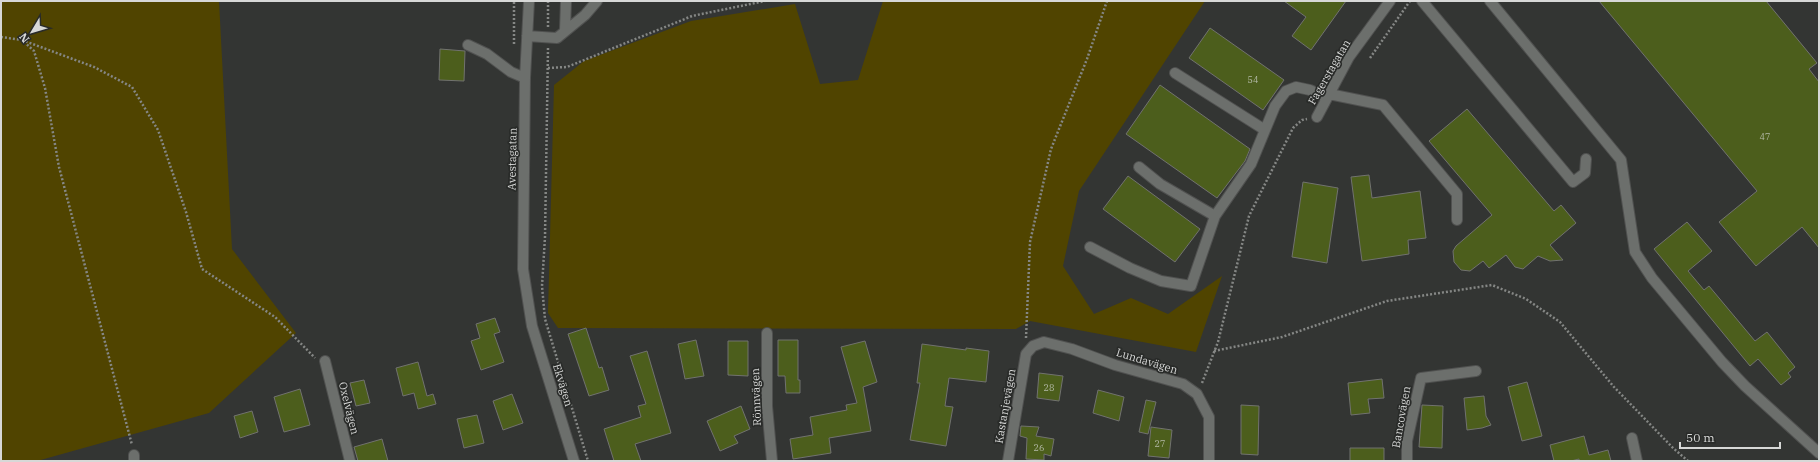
<svg xmlns="http://www.w3.org/2000/svg" width="1820" height="462" font-family="'IBM Plex Serif',serif">
<rect width="100%" height="100%" fill="#333533"/>
<!-- green -->
<path fill="#504400" d="M1,1H219L232,249L296,333L209,413L37,461H1Z
M883,1H1205L1079,191L1063,266L1094,314L1131,298L1168,314L1222,276L1196,352L1030,321L1016,329L558,328L548,313L554,85L584,61L691,21L795,4L820,84L858,80Z"/>
<!-- building -->
<path fill="#4c5e1c" stroke="#71726f" d="M1284,1H1346L1311,50L1292,36L1306,17Z
M1599,1H1766L1817,63L1809,69L1819,82V248L1802,227L1756,266L1719,222L1757,191Z
M1210,28L1284,80L1263,110L1189,58Z
M440,49L465,51L464,81L439,80Z
M1160,85L1250,149L1245,161L1217,198L1126,134Z
M1467,109L1554,211L1561,205L1576,223L1550,245L1563,260L1550,261L1538,256L1523,269L1515,267L1506,255L1489,268L1483,261L1470,271L1461,270L1454,262L1453,251L1456,246L1492,215L1429,141Z
M1369,175L1372,198L1420,191L1426,238L1408,240L1409,254L1362,261L1351,177Z
M1128,176L1200,229L1175,262L1103,209Z
M1303,182L1338,188L1327,263L1292,257Z
M1687,222L1712,251L1688,271L1704,290L1709,286L1755,341L1767,332L1795,367L1788,373L1791,377L1781,385L1758,359L1750,366L1654,249Z
M495,318L500,332L494,334L504,362L481,370L471,341L480,338L476,324Z
M586,328L599,368L602,367L609,390L589,396L568,334Z
M696,340L704,376L685,379L678,344Z
M778,340H798V380H800V393H786L785,376H778Z
M728,341H748V376L728,375Z
M865,341L877,382L863,387L871,431L829,438L831,453L793,459L790,439L813,435L810,417L847,410L846,405L857,403L841,347Z
M922,344L966,350V348L989,351L986,382L949,378L945,406L953,407L946,446L910,440L920,383H917Z
M647,351L671,433L635,444L641,461H614L604,429L641,417L638,406L646,404L630,356Z
M418,362L427,396L433,394L436,404L418,409L414,393L403,396L396,368Z
M1039,373L1063,376L1059,401L1037,398Z
M1382,379L1384,398L1368,399L1370,413L1351,415L1348,383Z
M364,380L370,403L356,406L350,383Z
M1527,382L1542,436L1522,441L1508,387Z
M300,389L310,425L284,432L274,397Z
M1098,390L1124,397L1119,421L1093,413Z
M512,394L523,423L503,430L493,401Z
M1484,396L1486,416L1491,425L1482,428L1467,430L1464,398Z
M1146,400L1156,402L1148,434L1139,432Z
M1241,405L1259,406L1258,455L1241,454Z
M1422,405L1443,406L1442,448L1419,447Z
M741,406L750,429L734,436L738,443L720,451L707,421Z
M252,411L258,432L240,438L234,416Z
M477,415L484,443L464,448L457,419Z
M1021,426L1039,427L1036,436L1054,439L1051,456L1044,454V460L1026,459L1027,438L1020,436Z
M1151,427L1172,430L1169,458L1148,456Z
M1584,436L1589,455L1608,450L1611,461H1579V459L1571,461H1554L1550,445Z
M382,439L388,461H358L354,447Z
M1350,448H1384V461H1350Z"/>
<g fill="none" stroke-linecap="round" stroke-linejoin="round">
<defs>
<path id="minor" d="M529,1L525,78L523,269L532,326L574,461
M1422,1L1573,182L1585,173L1586,159
M1490,1L1621,160L1635,252L1652,278L1722,362L1745,386L1819,453
M565,30L566,1
M527,36L557,38L585,15L597,1
M468,45L487,54L511,72L525,78
M1175,73L1265,130
M1329,94L1383,105L1457,194V220
M1317,117L1349,57L1390,1
M1139,167L1160,184L1215,216
M1090,247L1130,268L1161,281L1191,286L1215,216L1251,164L1275,106L1286,91L1296,87L1310,90L1327,98
M767,333V406L772,461
M325,361L350,461
M1632,438L1637,461
M134,461V455
M1008,461L1026,354L1033,346L1044,342L1072,349L1115,365L1183,384L1197,394L1209,417V461
M1407,461V441L1421,378L1476,371"/>
</defs>
<!-- minor casing -->
<use href="#minor" stroke="#505150" stroke-width="12"/>
<!-- path -->
<path stroke="#858785" stroke-width="2.5" stroke-dasharray="2 2" stroke-linecap="butt" d="M548,27V1
M1,37L22,40L34,51L45,88L59,167L132,445
M22,40L94,67L132,87L158,130L186,212L202,269L275,317L315,358
M514,44V1
M548,48L545,237L542,286L545,319L588,461
M1370,58L1410,1
M548,68L567,67L692,16L765,1
M1026,338L1030,242L1051,149L1087,59L1107,1
M1214,351L1282,337L1387,301L1492,285L1526,299L1560,322L1614,387L1673,448L1688,461
M1202,383L1218,342L1249,216L1293,128L1302,120L1307,119"/>
<!-- minor -->
<use href="#minor" stroke="#6c6f6c" stroke-width="10"/>
</g>
<g text-anchor="middle" dominant-baseline="central" stroke-width="3.5" stroke-linejoin="round" paint-order="stroke">
<!-- number labels -->
<g font-size="9" fill="#b4baa8">
<text x="1253" y="79">54</text>
<text x="1765" y="136">47</text>
<text x="1049" y="387">28</text>
<text x="1160" y="443">27</text>
<text x="1039" y="447">26</text>
</g>
<!-- street labels -->
<g font-size="11" fill="#d7d8d7" stroke="#292b29">
<text transform="translate(1329 72) rotate(-60)">Fagerstagatan</text>
<text transform="translate(512 159) rotate(-89)">Avestagatan</text>
<text transform="translate(1147 361) rotate(17)">Lundavägen</text>
<text transform="translate(563 385) rotate(73)">Ekvägen</text>
<text transform="translate(756 397) rotate(-92)">Rönnvägen</text>
<text transform="translate(1005 406) rotate(-80)">Kastanjevägen</text>
<text transform="translate(349 408) rotate(76)">Oxelvägen</text>
<text transform="translate(1401 417) rotate(-80)">Bancovägen</text>
</g>
</g>
<!-- border -->
<rect width="1820" height="462" fill="none" stroke="#d7d8d7" stroke-width="4"/>
<!-- north arrow -->
<g transform="translate(32 32) rotate(232)" stroke="#292b29" stroke-width="3" paint-order="stroke">
<path d="M0-3L7 15L0 10L-7 15Z" fill="#d7d8d7"/>
<text y="-6" font-size="11" font-weight="bold" text-anchor="middle" fill="#d7d8d7">N</text>
</g>
<!-- scale -->
<path d="M1680 442v6h100v-6" fill="none" stroke="#d7d8d7" stroke-width="2"/>
<text x="1686" y="442" font-size="12" fill="#d7d8d7" stroke="#292b29" stroke-width="3" paint-order="stroke">50 m</text>
</svg>
